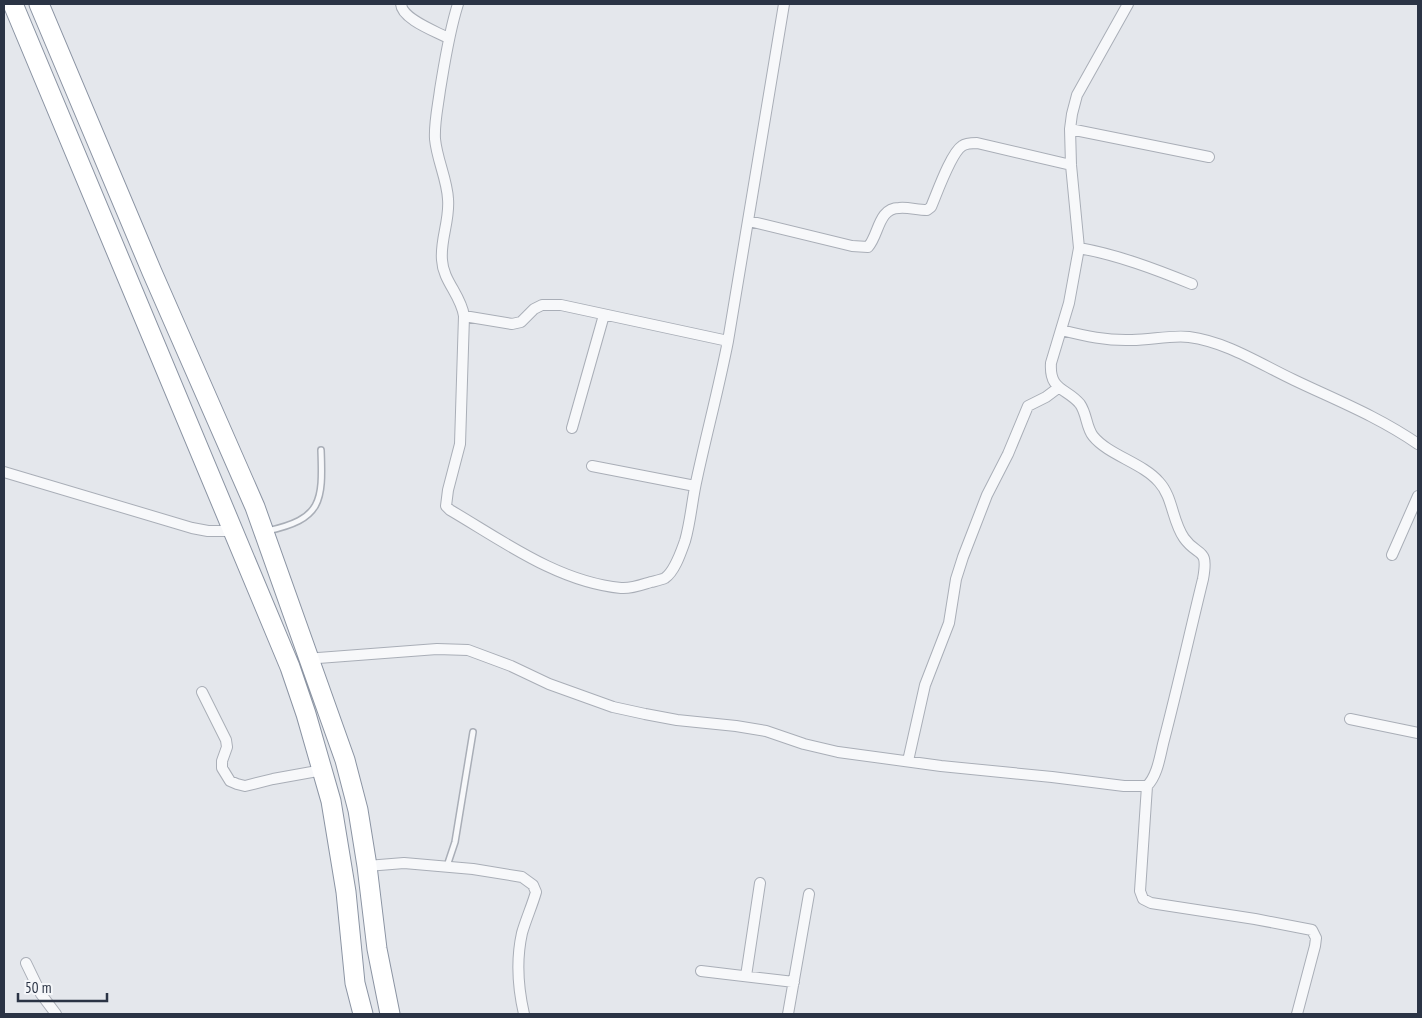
<svg xmlns="http://www.w3.org/2000/svg" width="1422" height="1018" font-family="'PT Sans Narrow',sans-serif">
<rect width="100%" height="100%" fill="#e4e7ec"/>
<g fill="none" stroke-linecap="round" stroke-linejoin="round">
<defs>
<path id="lane" d="M267,531C322,519 323,502 321,450
M447,866L455,842L473,732"/>
<path id="street" d="M401,4C402,19 435,31 448,38
M458,4C449,32 445,60 440,90C438,106 434,123 435,139C437,160 447,179 448,199C450,220 440,240 442,260C443,281 461,295 464,316L460,444L448,490L446,506L450,510C503,541 558,582 621,588C631,589 641,585 651,582C655,581 661,580 665,578C675,571 681,552 685,541C691,520 692,499 697,478C707,432 719,387 728,341L784,4
M1070,129L1209,157
M749,221L852,246L868,247C879,235 878,208 899,208C908,207 917,210 927,210L931,207C937,193 951,153 962,146C966,143 972,143 977,143L1071,165
M1079,248C1118,255 1155,269 1192,284
M464,316L512,324L521,322L534,309L542,305H561L728,341
M1061,330C1085,336 1107,341 1132,340C1151,340 1170,335 1189,337C1227,342 1260,364 1294,380C1338,401 1377,416 1418,444
M572,428L604,315
M592,466L695,486
M4,472L192,528L208,531H233
M1392,555L1418,496
M305,659L437,649L468,650L511,666L549,684L613,707L645,714L677,720L736,726L766,731L804,744L838,752L941,766L1052,777L1124,786H1147C1158,775 1160,755 1164,740C1178,686 1190,632 1203,579C1209,546 1198,558 1184,538C1172,521 1173,497 1159,482C1143,463 1108,455 1093,436C1086,427 1087,414 1080,404C1067,388 1049,391 1051,363L1069,303L1079,248L1071,165L1070,129L1072,114L1077,95L1128,4
M202,692L226,740L227,747L222,761V768L230,781L237,784L245,786L273,779L323,770
M1350,719L1418,733
M908,761L925,685L949,623L956,579L963,557L987,495L1008,454L1028,406L1046,397L1058,388
M1147,786L1140,891L1143,899L1151,903L1255,919L1312,930L1316,938L1315,946L1297,1014
M367,866L404,863L473,869L522,877L533,885L536,892C532,906 526,919 522,933C516,960 518,988 524,1014
M26,963L41,994L56,1014
M701,971L794,982
M746,976L760,883
M788,1014L809,894"/>
<path id="highway" d="M13,4L290,667L306,714L331,801L346,892L355,983L363,1014
M39,4L152,272L255,507L345,760L358,810L367,866L377,949L390,1014"/>
</defs>
<!-- lane casing -->
<use href="#lane" stroke="#a9aeb7" stroke-width="8"/>
<!-- street casing -->
<use href="#street" stroke="#a9aeb7" stroke-width="12"/>
<!-- highway casing -->
<use href="#highway" stroke="#8b94a3" stroke-width="21"/>
<!-- lane -->
<use href="#lane" stroke="#f7f8fa" stroke-width="5"/>
<!-- street -->
<use href="#street" stroke="#f7f8fa" stroke-width="10"/>
<!-- highway -->
<use href="#highway" stroke="#fff" stroke-width="19"/>
</g>
<!-- border -->
<rect width="1422" height="1018" fill="none" stroke="#2b3445" stroke-width="10"/>
<!-- scale -->
<path d="M18 993v8h89v-8" fill="none" stroke="#2b3445" stroke-width="2.5"/>
<text x="25" y="993" font-size="15" fill="#2b3445" stroke="#f4f6f9" stroke-width="4" paint-order="stroke">50 m</text>
</svg>
